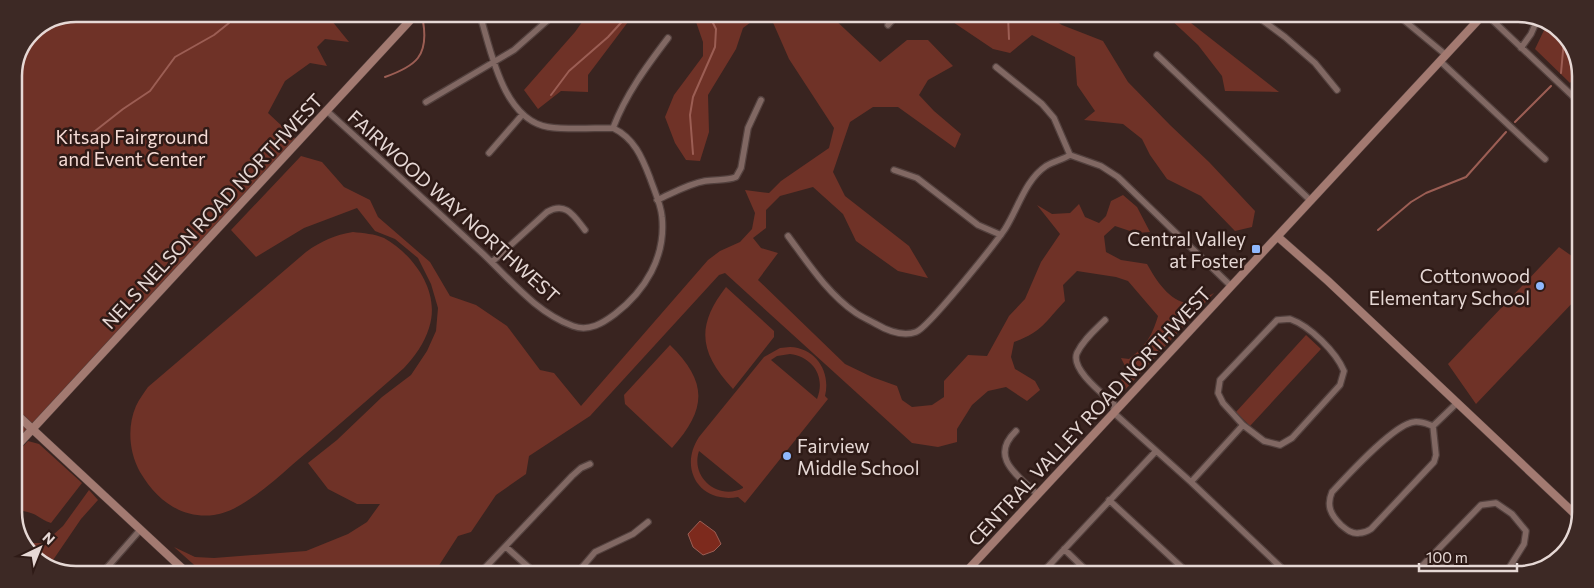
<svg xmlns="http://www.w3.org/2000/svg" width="1594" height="588" font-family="Commissioner,sans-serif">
<rect width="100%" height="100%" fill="#392420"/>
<!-- green -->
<path fill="#6f3227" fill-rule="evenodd" d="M77,14H331L332,21L349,42L325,39L317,47L327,66L310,63L285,81L268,113L298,141L14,449V73L32,32Z
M587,15H637L628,22L588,75V92L561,91L538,109L524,90L575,32Z
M691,15L831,16L880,62L907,40H928L953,66L928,80L919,95L934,111L961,134L955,148L898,107H873L850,122L833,172L845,196L909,246L928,278L898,271L856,241L843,214L813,187L780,196L766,210V228L753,238L761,248L778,253L758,280L845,364L872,377L897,386L902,400L912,407L932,405L944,397V381L968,355L987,356L1009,316L1025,299L1041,262L1060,234L1037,205L1052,214L1070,213L1079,204L1085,217L1099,223L1106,216L1111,201L1123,195L1137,207L1150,232L1136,233L1115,226L1104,236L1106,252L1121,260L1147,264C1156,280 1173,308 1195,302C1201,300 1208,296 1214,293L1124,391L1118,385L1127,370L1121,358L1129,359C1146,346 1152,336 1158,316L1128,281L1116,277L1077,271L1063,285L1065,301C1045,322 1042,332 1014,342L1011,357L1015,369L1035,381L1040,390L1027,401L1006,387L988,391L972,405L957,429V442L938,447L912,443L725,273L719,275L590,416L529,456L526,474L496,495L471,532L458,536L438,567L433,572L201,571L174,547L195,557L214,558L306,551L348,534L367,522L380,504H357L328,489L308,463L337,440L382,397L411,375L427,351L436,331L438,308L431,284L418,258L395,239L375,231L357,208L304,228L256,257L231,230L301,156L322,162L344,187L370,200L378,217L430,262L450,296L476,305L507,326L540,370L554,373L581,406L708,260L720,251L740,242L752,229L755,213L745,190L769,193L781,181L829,148L834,128L789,59L771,18L759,16L743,28L736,49L708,95L709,132L700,161L686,160L675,143L665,117L674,95L703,56V42L695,19Z
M944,16H1047L1062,25L1103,41L1128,82L1170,125L1209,162L1255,211L1252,227L1235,231L1201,196L1167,179L1150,155L1142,139L1123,124L1084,120L1095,111L1077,85L1075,57L1032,35L1010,53L993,49Z
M1167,16H1182L1279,92L1225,91L1222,76L1198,45Z
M1547,24L1567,39L1579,71L1570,83L1535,49Z
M353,232C363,233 375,234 384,238C414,255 441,292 429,328C424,344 415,356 404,368C367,400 330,433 292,465C275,480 256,497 235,508C230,511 220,514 214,515C180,519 156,499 140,472C129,452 127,427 136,406C139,399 144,393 148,387L306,252C321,241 335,235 353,232Z
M1559,247L1579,261L1578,297L1476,404L1448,364Z
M726,287L774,331V337L733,389C700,353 695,327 726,287Z
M1306,335L1321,349L1250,426L1236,412Z
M670,345C708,382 707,409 672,448L625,404L624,395Z
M790,347C816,348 831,372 825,396L828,399L745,503L738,497C700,504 678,469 699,437L764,357L780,348ZM790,354C813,357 826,377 817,399L771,360L777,356ZM699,451L743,487V488C719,501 690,478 699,451Z
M28,441L39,444L82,483L51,523C39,519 37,513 23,511L15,519L14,516V456Z
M89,490L98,500L81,519L51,563L42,559L41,560L27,550L24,543H44L63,526Z"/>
<!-- water -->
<path fill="#7d2a1d" stroke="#9c5e54" d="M700,521L715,532L721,544L714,551L703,555L693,547L688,534Z"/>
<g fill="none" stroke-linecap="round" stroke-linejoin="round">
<!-- stream -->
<path stroke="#9c5e54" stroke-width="2" d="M1008,16L1009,39
M1561,73L1564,40L1566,38
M385,77C416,66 429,56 423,21
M551,95L569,71L608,37L628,15
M1515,122L1551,86
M81,142L123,109L150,91L175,57L214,35L229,23L236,14
M693,154L690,115L693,97L715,47L716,29L709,15
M1378,230L1411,202L1426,193L1466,177L1506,132"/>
<defs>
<path id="street" d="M1258,17L1285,37L1315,63L1337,90
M1400,17L1446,55
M1489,17L1580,103
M888,25L896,16
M1521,48L1531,34L1538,18
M1157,55L1311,201
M1440,61L1545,159
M996,67L1042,104L1054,118L1070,155
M426,102L514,50L548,20L551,15
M327,111C378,157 429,204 480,251C509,278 535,312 573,326C589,332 603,323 615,314C645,291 666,257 662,217C661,204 654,190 650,178C642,157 634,138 613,128C592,128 568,130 548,127C505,120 492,56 482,22L477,15
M613,128C626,94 646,67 668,38
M489,153L522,115
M894,170L917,178L978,225L1001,235
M657,200C673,193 688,184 705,181C716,179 726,181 736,177L741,168L748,128L761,100
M788,236C808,263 828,294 856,313C862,317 869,320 876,324C888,331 902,337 916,332C928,328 994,245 1005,229C1018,209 1025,180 1046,166C1054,161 1062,160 1070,155L1101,166L1118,177L1231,286
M492,262L547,212C566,201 574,216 585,230
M1290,319C1310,326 1336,352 1344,371L1340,385L1292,438L1280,445L1264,441L1243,425L1223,403L1218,393L1220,380L1277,320Z
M1105,320C1095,330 1083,340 1077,353C1070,369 1103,394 1114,404V413L1191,482L1288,574
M1433,426L1436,455L1434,462L1371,529C1368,531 1363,533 1359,533C1352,534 1347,530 1341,525C1331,515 1326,506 1332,492C1347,476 1394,424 1414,422C1421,421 1427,424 1433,426L1457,403
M1016,431C988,458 1019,476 1038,495
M1191,482L1243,425
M1109,500L1188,573
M506,547L534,572
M1064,549L1089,573
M104,571L140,530
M481,572L572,476L581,468L590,464
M578,572L595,552L633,534L648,522
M1042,573L1156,451
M1420,574L1423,565L1481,505L1496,503L1512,514L1526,531L1524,544L1509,568V574"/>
<path id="secondary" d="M1278,237L1328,281L1577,516
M14,412L185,571
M14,449L415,15
M965,573L1481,17"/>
</defs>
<!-- street casing -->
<use href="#street" stroke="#53413e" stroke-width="8"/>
<!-- secondary casing -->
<use href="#secondary" stroke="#53413e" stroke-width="9"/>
<!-- street -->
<use href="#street" stroke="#816863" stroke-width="5.5"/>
<!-- secondary -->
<use href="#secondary" stroke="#a37a71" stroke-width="8"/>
</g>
<!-- markers -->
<g fill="#8fb8fd" stroke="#2e1a16" stroke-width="2">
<rect x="1251" y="244" width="10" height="10" rx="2.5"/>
<circle cx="1540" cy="286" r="5"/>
<circle cx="787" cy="456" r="5"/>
</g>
<g text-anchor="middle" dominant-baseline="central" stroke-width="5" stroke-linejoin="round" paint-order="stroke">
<!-- park labels -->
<g font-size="19" fill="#f4dad4" stroke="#2e1a16">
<text x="132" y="136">Kitsap Fairground<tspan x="132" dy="22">and Event Center</tspan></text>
</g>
<!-- street labels -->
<g font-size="19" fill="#e6d8d5" stroke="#2e1a16">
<text transform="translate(454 206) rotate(42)">FAIRWOOD WAY NORTHWEST</text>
<text transform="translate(212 211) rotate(-47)">NELS NELSON ROAD NORTHWEST</text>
<text transform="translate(1089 416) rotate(-47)">CENTRAL VALLEY ROAD NORTHWEST</text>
</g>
<!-- poi labels -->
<g font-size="19" fill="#e6d8d5" stroke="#2e1a16" text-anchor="end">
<text x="1246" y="238">Central Valley<tspan x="1246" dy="22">at Foster</tspan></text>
<text x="1530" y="275">Cottonwood<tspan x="1530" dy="22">Elementary School</tspan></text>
<text x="797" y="445" text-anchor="start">Fairview<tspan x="797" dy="22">Middle School</tspan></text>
</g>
</g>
<!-- crop -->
<path d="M0 0H1594V588H0ZM76 22H1518A54 54 0 0 1 1572 76V512A54 54 0 0 1 1518 566H76A54 54 0 0 1 22 512V76A54 54 0 0 1 76 22Z" fill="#3d2925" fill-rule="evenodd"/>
<path fill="none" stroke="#e6d8d5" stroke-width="2.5" d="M76 22H1518A54 54 0 0 1 1572 76V512A54 54 0 0 1 1518 566H76A54 54 0 0 1 22 512V76A54 54 0 0 1 76 22Z"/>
<!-- north arrow -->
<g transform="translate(40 548) rotate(43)" stroke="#2e1a16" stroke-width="4" paint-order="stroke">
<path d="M0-4L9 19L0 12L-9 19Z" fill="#e6d8d5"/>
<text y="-8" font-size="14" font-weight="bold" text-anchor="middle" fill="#e6d8d5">N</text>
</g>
<!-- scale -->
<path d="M1419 563v8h98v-8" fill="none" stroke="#e6d8d5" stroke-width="2.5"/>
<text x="1426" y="563" font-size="15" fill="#e6d8d5" stroke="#2e1a16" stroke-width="4" paint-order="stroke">100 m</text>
</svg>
